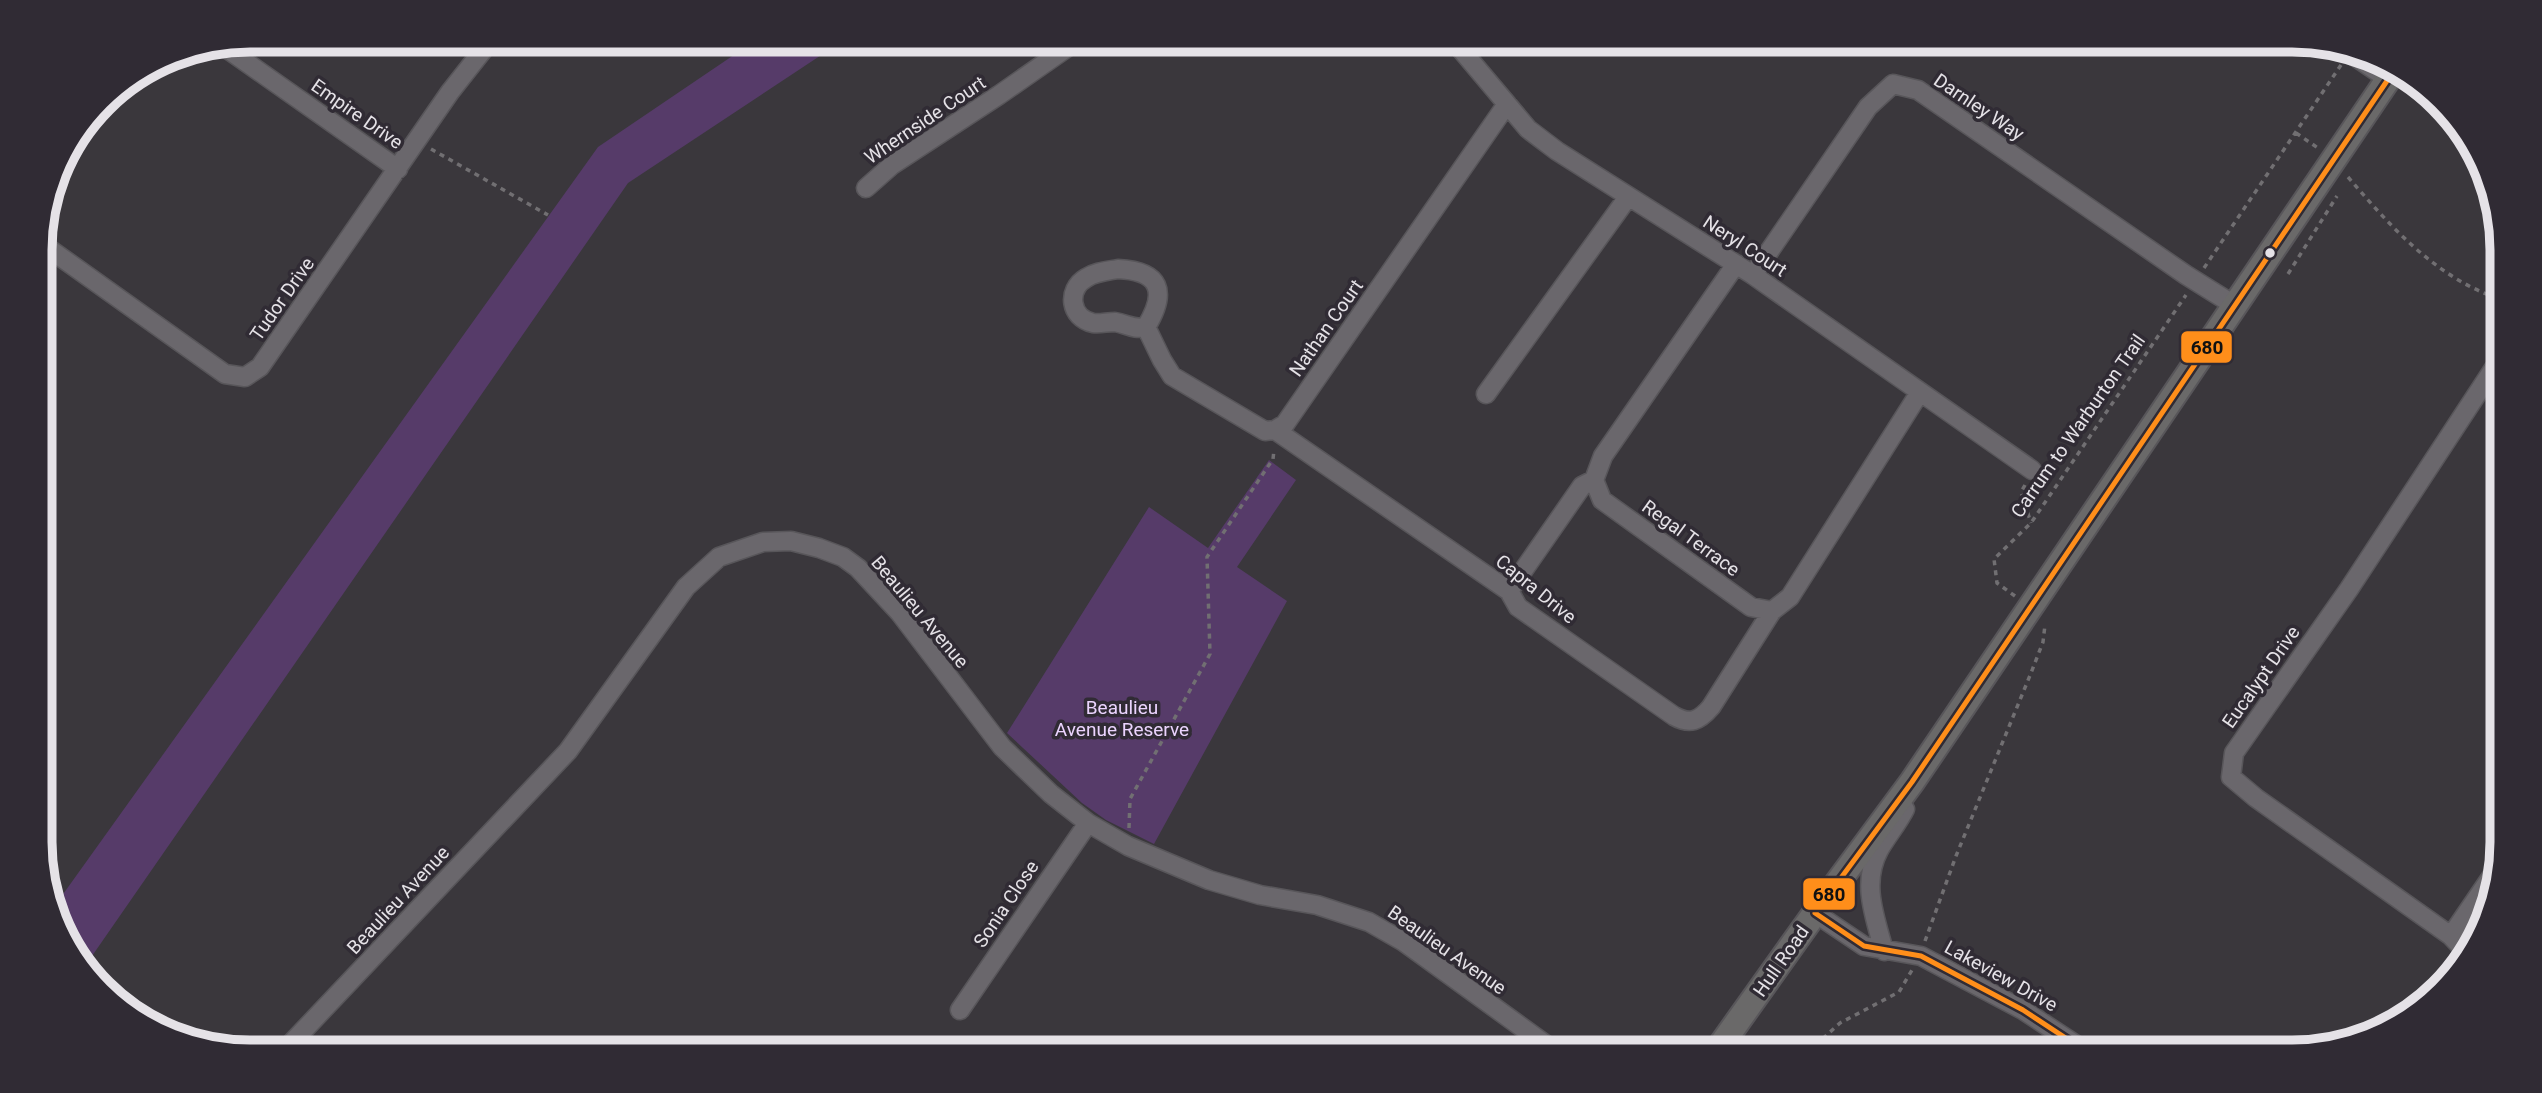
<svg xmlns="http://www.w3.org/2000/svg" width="2542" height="1093" font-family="Roboto,sans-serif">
<rect width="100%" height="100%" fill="#3a373c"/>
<!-- green -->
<path fill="#563b69" d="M756,40H844L628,183L83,969L56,904L598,147Z
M1269,460L1296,480L1237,567L1287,601L1154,844L1106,820L1082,803L1007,733L1149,507L1208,548Z"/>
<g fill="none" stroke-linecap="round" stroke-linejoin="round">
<defs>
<path id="minor" d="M1453,40L1528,129L1557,151L1753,275L2032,470
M1568,43L1571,40
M223,46L398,169
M2347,51L2388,79
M866,188L892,165L999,95L1078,40
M41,243L225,374L245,377L260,367L450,92L491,40
M1736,264L1603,456L1594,480L1602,500L1751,607L1772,611L1790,597L1920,392
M1118,269C1160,271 1168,291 1146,327C1134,330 1127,324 1115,322C1107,322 1100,324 1093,323C1070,318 1066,290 1086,278C1095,272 1107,271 1118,269Z
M1753,275L1868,107L1893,84L1918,90L2186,275L2234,305
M1146,327L1162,360L1172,376L1265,431L1275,430L1285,424L1507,104
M1486,394L1628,197
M1275,430L1509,591L1518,607L1674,716C1690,725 1699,721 1711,707L1772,611
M1509,591L1582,486L1594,480
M1815,913L1864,946L1921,956L2023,1010L2087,1052
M2451,936L2496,870
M1884,951C1875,917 1861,883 1879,850C1887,836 1898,823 1905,809
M2468,954L2451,936L2256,798L2231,777L2234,753L2349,589L2500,359
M960,1010L1088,823
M282,1053L568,751L686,587L719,557L763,542L791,541L819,548L843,557L858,568L899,612L1002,747L1051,794L1088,823L1128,846L1209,880L1260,895L1317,905L1369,922L1404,942L1556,1052"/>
<path id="secondary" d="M1716,1052L1815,913L1912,782L2393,72"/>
</defs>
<!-- minor casing -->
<use href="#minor" stroke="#58565a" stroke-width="21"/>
<!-- secondary casing -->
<use href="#secondary" stroke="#58565a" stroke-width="28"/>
<!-- path -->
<path stroke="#716f72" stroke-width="3.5" stroke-dasharray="5 5" stroke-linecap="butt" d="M2296,133L2318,148
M431,149L548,215
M2348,177C2391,227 2436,278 2500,299
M2204,268L2341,65
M2288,274L2337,196
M2025,485L2021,492L2031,523
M2015,596L1997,583L1994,559L2031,523L2186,295
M1129,828L1130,799L1210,654L1207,557L1273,459L1274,450
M1925,941L1956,856L2031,673L2043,642L2045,625
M1808,1052L1840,1023L1899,992L1912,970"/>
<!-- minor -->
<use href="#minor" stroke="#6a676c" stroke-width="18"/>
<!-- secondary -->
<use href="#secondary" stroke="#6a6969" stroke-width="24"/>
<defs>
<path id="bus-1" d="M2087,1052L2023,1010L1921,956L1864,946L1815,913L1912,782L2393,72"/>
</defs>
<!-- bus-1 casing -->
<use href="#bus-1" stroke="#302b34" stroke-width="10"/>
<!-- bus-1 -->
<use href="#bus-1" stroke="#ff8e1a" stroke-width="5"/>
</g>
<!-- markers -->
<circle fill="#e5e2e7" stroke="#302b34" stroke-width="2.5" cx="2270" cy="253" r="6"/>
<g text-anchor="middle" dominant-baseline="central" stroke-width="7" stroke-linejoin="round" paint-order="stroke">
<!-- street labels -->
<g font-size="19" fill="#e5e2e7" stroke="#302b34">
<text transform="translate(1979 107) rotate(34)">Darnley Way</text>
<text transform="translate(357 114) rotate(35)">Empire Drive</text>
<text transform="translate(925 120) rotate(-34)">Whernside Court</text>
<text transform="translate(1745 246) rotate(33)">Neryl Court</text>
<text transform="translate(282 299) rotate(-55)">Tudor Drive</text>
<text transform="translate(1326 328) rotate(-55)">Nathan Court</text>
<text transform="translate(2078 426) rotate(-55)">Carrum to Warburton Trail</text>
<text transform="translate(1691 538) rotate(36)">Regal Terrace</text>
<text transform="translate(1536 589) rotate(39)">Capra Drive</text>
<text transform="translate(920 612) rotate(50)">Beaulieu Avenue</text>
<text transform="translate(2261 677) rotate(-55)">Eucalypt Drive</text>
<text transform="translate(398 900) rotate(-47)">Beaulieu Avenue</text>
<text transform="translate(1006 904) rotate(-56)">Sonia Close</text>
<text transform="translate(1447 950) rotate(35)">Beaulieu Avenue</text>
<text transform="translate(1781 961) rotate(-55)">Hull Road</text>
<text transform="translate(2001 976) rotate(29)">Lakeview Drive</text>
</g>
<!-- park labels -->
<g font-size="19" fill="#ebd4fe" stroke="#302b34">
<text x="1122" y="707">Beaulieu<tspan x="1122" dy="22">Avenue Reserve</tspan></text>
</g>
</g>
<!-- crop -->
<path d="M0 0H2542V1093H0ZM250 52H2292A198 198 0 0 1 2490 250V842A198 198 0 0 1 2292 1040H250A198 198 0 0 1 52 842V250A198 198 0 0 1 250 52Z" fill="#302b34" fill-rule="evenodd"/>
<path fill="none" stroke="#e5e2e7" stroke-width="9" d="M250 52H2292A198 198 0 0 1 2490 250V842A198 198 0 0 1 2292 1040H250A198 198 0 0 1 52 842V250A198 198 0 0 1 250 52Z"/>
<g stroke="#302b34" stroke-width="2.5">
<rect x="2180" y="330" width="53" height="34" rx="7" fill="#ff8e1a"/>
<rect x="1802" y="877" width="54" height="34" rx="7" fill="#ff8e1a"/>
</g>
<g font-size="19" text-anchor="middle" font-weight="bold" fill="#111">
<text x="2207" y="354">680</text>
<text x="1829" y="901">680</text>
</g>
</svg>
